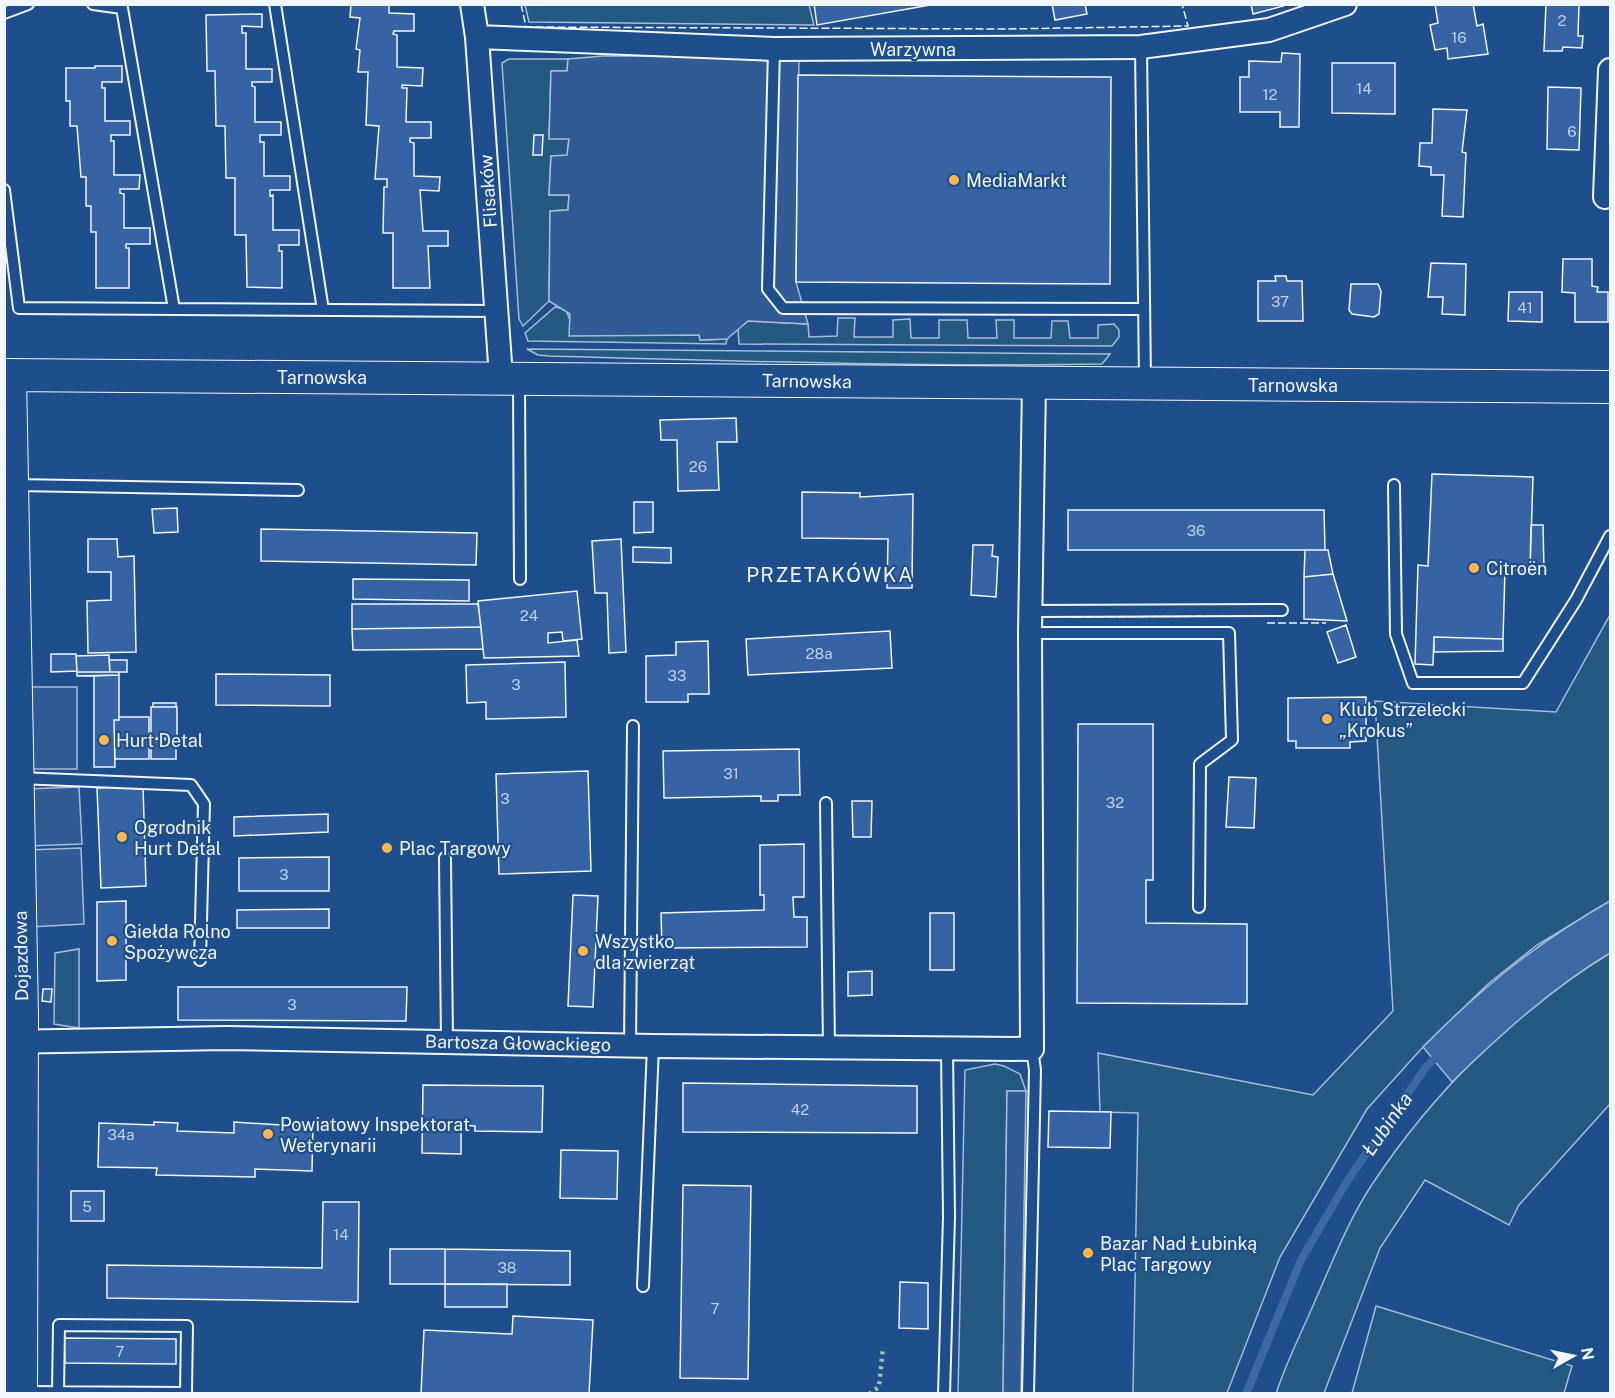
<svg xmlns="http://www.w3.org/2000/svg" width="1615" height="1398" font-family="'Public Sans',sans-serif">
<rect width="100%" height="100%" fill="#1f4e8c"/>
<!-- green -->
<path fill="#245a82" stroke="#a8bbd7" stroke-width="1.5" d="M525,5H809L814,25L529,22Z
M509,59H568L567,71H551L549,138H569L567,156H551L549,195H569L568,210L550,211L549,301L523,326L519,319L502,63Z
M555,307L566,309L569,318L700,335V340L727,339L726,344L528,341L525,333Z
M838,318H855L854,337H893V320L910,319L911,338H939V320H967L968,338H997L996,320H1014V338H1051L1052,321H1068L1070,338H1098V325L1114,324L1119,330V337L1112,346L739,344L738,328L748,321L808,324L809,337L837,336Z
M527,349L1110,354L1102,364C918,367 733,361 549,356L538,355Z
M1610,615V901L1537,945L1489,983L1423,1047L1367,1109L1280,1257L1227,1393H1133L1138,1113L1100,1112L1098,1053L1313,1095L1393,1011L1375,701L1556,712Z
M79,949V1028L54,1024L55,953Z
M1610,953V1104L1519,1205L1509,1225L1425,1180L1380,1248L1324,1393L1276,1394C1286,1362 1302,1332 1315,1301C1332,1263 1348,1221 1371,1186C1432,1093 1515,1011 1610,953Z
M995,1064L1004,1066L1020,1074L1026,1091H1007L1003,1393L958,1394L965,1070Z
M1376,1306L1572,1366L1564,1393H1352Z"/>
<!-- parking -->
<path fill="#305b95" stroke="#a8bbd7" stroke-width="1.5" d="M603,56H764L799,60L796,282L808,324L748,321L727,339L700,340L699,335L569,336L570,314L549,301L550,211L568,210L569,195H549L551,156L567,155L569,139H549L551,71H567L568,59Z
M28,687H77V769H28Z
M79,787L82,844L28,846L26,789Z
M81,848L84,924L30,927L27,850Z
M1007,1091H1026L1021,1394L1003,1393Z"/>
<!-- water -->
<path fill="#3b69a3" stroke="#a8bbd7" stroke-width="1.5" d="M1610,901V953C1552,988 1501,1034 1452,1082L1423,1047C1481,988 1538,942 1610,901Z"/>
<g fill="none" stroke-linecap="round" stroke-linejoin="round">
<!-- stream -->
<path stroke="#3b69a3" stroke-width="8" d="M1246,1394L1301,1260L1346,1183L1426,1067L1441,1053"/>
</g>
<!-- building -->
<path fill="#3563a3" stroke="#f2f6ff" stroke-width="1.5" d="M351,4H389V13L414,14V31H394L393,34L397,35V67L423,68L422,86L402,85V88H407L406,122H431V138H410V142L414,143V176L440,177L439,191L420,190L423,231H448V246H428L430,288H393V233H383L384,187H387V179H375L379,126L366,125L368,72H358L360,50L356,49L360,18L350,17Z
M814,4H936L817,25Z
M1052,4H1085L1087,14L1055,20Z
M1251,4H1282L1283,6L1253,14Z
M1435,4H1473L1477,26L1483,24L1488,54L1448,59L1447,48L1435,50L1430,25L1438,23Z
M1546,4L1579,5L1578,36H1583L1582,48L1563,47L1562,51H1544Z
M262,14V27L242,26V33H246V69H272V82H252V86L255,87V122H281V135H260V142H264V176H290V190H270V196L273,195V230H299V245H279V251H282V288L247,287L246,235H235V178H226L225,126H216L215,71H207L206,15Z
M1282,53L1300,54L1299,127H1280V112H1240V77H1249V61L1281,62Z
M1332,63H1395V114L1332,113Z
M95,66H122V82H102V88H105V121H130V135H111V141H114V175H140L139,189H120V193L124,194V228H150V244H126V248H129V288H96V232H91V206H86V177H81L77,126H70V101H66V68H95Z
M798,75L1111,77L1110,284L796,282Z
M1548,87L1581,88L1579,150L1547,149Z
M1433,109L1467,110L1462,152L1466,153L1463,217L1442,216L1444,175H1431V167L1419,166L1420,143H1432Z
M534,135H543L542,155H533Z
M1563,259H1592V286L1598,287L1597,292H1608V322H1575V293L1562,292Z
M1431,263L1466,264L1465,315L1442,314L1443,297H1428Z
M1275,276H1286L1287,281H1302L1303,321H1258V281H1276Z
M1351,284H1378L1381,291L1379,314L1374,317L1352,314L1349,310Z
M1509,292H1542V322L1508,321Z
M736,418L737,442H717L719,490L678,491L677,440H661L660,420Z
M1432,474L1533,477L1530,571L1505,570L1503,639L1434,637L1433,665L1415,664L1418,565L1428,566Z
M802,492L860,493V497L913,494L912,588H887L888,539L802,538Z
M634,502H653V532L634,533Z
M177,508L178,532L154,533L152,509Z
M1068,510H1324L1325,550H1068Z
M1531,525H1543L1544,571H1530Z
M261,529L477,533L476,565L261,561Z
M88,539H117L118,557L134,556L136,652L88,653L87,601L111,600V572H88Z
M621,539L626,652L609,653L607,593H595L592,541Z
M973,545H993L992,556L998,557L996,597L971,595Z
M633,547L671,548V563L633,562Z
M1305,550H1328L1333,574L1304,577Z
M1333,574L1347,621L1304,619V577Z
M353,579L469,580V601L353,599Z
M577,591L582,639L563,641L562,632L548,633V643L577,640L579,656L484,658L478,601Z
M352,604H478L481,627L352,629Z
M1346,625L1356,657L1338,663L1327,632Z
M481,627L483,649L353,650L352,629Z
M890,631L892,668L748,675L746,639Z
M1434,637L1503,639V651L1434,652Z
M708,641L709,694H688V702H646V656L676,655V642Z
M51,654H76L77,671L51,672Z
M109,655L110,672H77L76,656Z
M109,660H127V672H110Z
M565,662L566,717L486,719V702L467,703L466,665Z
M77,672H119V675L77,676Z
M216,674L330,675V706L216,705Z
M119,675V720H114L115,767H94V676Z
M1366,697V741L1350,742V748H1296V741H1288V698Z
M153,703H176V707H153Z
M151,707H177V738H151Z
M119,717H149V759H115L114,720H119Z
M1078,724H1153V880H1146V923L1247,924V1004L1077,1003Z
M151,739L176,740V759H151Z
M799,749L800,795H778V801H761V796L664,798L663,751Z
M588,771L591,871L499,874L496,774Z
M1229,777L1256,778L1254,828L1226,827Z
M143,786L146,886L101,888L97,788Z
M852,801H872L871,837H853Z
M328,814V832L234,836V817Z
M804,844V897H793L794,917H807V947L662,948L661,913L764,910V895H760V845Z
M329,857V891H239V858Z
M573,895L598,896L593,1007L568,1006Z
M126,901V980L97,981V902Z
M329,909V928H237V910Z
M930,913H954V970H930Z
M872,971V995L848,996V972Z
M178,987H407L406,1021L178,1020Z
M43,989H52L51,1002L42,1001Z
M683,1083L917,1086V1133L683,1132Z
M423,1085L543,1086L542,1132L475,1131V1126L461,1125V1154L422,1153Z
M1049,1111L1111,1112L1110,1148L1048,1147Z
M154,1122L178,1123L177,1131L234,1133V1122L313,1127L312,1171L255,1169V1177L156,1175L157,1168L98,1167L99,1123L154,1125Z
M561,1150L618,1151L617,1199L560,1198Z
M683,1185L751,1186L748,1379L680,1378Z
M71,1191H104V1221H71Z
M323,1202H359L358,1302L107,1298V1265L322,1268Z
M390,1249H445V1284H390Z
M445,1249L570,1251V1285L445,1284Z
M900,1282L928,1283V1329L899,1328Z
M445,1284H507V1307H445Z
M513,1316L593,1320L589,1394H421L424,1330L512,1334Z
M64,1338L176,1339V1364L65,1363Z"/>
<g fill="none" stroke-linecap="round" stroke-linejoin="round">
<defs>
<path id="lane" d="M93,4L122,8L174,309
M275,4L323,310
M4,13L28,4
M1141,47L1145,381
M774,49L768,289L783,308L1144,309
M4,190L19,308L497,311
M519,381L520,579
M16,485L298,490
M1394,485L1396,634L1413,683H1523L1576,600L1610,536
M1031,611L1282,610
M1030,633H1229L1232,740L1200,764L1199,907
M19,778L191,785L204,804L200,960
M826,803L829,1048
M445,858L447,1041
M630,1046L633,726
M643,1286L653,1046
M24,1392L186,1393L187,1326L59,1325L58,1392
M944,1394L949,1217L947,1049
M1028,1394L1035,1070L1032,1049"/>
<path id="street" d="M472,4L477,37L501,377
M477,37L774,49L1141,47L1269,30L1345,4
M1605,197L1610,70
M4,1042L226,1038L653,1046L1032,1049L1030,633L1034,384"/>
<path id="secondary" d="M4,375L1610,387
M10,375L22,1016L21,1394"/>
</defs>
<!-- lane casing -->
<use href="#lane" stroke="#f2f6ff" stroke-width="14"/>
<!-- street casing -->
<use href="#street" stroke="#f2f6ff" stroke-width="26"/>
<!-- secondary casing -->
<use href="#secondary" stroke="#f2f6ff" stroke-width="34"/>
<!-- lane -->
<use href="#lane" stroke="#1f4e8c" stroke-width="10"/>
<!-- street -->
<use href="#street" stroke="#1f4e8c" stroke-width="22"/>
<!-- secondary -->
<use href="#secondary" stroke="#1f4e8c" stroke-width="32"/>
<!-- hedge -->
<path stroke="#97c8a6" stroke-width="4.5" stroke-dasharray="3 4.5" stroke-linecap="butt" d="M869,1394L879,1387L883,1347"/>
<!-- fence -->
<path stroke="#f2f6ff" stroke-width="1.5" stroke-dasharray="8 3" stroke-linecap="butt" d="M521,4L526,27L1007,29L1188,26L1182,4
M1074,617L1261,616
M1267,623H1326"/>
</g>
<!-- markers -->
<g fill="#ffb74d" stroke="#1f4e8c" stroke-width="2">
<circle cx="954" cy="180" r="6"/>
<circle cx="1474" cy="568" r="6"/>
<circle cx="1327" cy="719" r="6"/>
<circle cx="104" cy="740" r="6"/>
<circle cx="122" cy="837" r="6"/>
<circle cx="387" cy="848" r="6"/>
<circle cx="112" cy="941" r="6"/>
<circle cx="583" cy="951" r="6"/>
<circle cx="268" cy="1134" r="6"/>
<circle cx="1088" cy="1253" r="6"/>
</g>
<g text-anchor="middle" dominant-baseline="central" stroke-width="4.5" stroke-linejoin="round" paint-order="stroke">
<!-- number labels -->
<g font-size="15" fill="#c3d1e8">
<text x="1562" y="20">2</text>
<text x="1459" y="37">16</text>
<text x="1364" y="88">14</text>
<text x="1270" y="94">12</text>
<text x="1572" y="131">6</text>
<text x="1280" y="301">37</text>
<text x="1525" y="307">41</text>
<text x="698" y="466">26</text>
<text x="1196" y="530">36</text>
<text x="529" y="615">24</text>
<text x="819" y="653">28a</text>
<text x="677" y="675">33</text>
<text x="516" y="684">3</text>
<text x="731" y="773">31</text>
<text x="505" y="798">3</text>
<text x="1115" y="802">32</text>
<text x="284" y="874">3</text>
<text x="292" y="1004">3</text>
<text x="800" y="1109">42</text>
<text x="121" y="1134">34a</text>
<text x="87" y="1206">5</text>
<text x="341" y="1234">14</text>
<text x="507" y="1267">38</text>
<text x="715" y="1308">7</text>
<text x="120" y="1351">7</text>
</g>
<!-- street labels -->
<g font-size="18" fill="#f2f6ff" stroke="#1f4e8c">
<text x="913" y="49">Warzywna</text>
<text transform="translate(488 191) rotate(-94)">Flisaków</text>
<text x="322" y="377">Tarnowska</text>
<text transform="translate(807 381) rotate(1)">Tarnowska</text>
<text x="1293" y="385">Tarnowska</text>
<text transform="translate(21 956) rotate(-91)">Dojazdowa</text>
<text transform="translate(518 1043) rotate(1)">Bartosza Głowackiego</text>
</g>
<!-- poi labels -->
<g font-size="18" fill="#f2f6ff" stroke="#1f4e8c" text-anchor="start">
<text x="966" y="180">MediaMarkt</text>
<text x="1486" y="568">Citroën</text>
<text x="1339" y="709">Klub Strzelecki<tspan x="1339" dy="21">„Krokus”</tspan></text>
<text x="116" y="740">Hurt Detal</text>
<text x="134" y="827">Ogrodnik<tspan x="134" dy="21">Hurt Detal</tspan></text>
<text x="399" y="848">Plac Targowy</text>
<text x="124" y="931">Giełda Rolno<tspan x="124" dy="21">Spożywcza</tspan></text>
<text x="595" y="941">Wszystko<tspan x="595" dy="21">dla zwierząt</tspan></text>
<text x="280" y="1124">Powiatowy Inspektorat<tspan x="280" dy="21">Weterynarii</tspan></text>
<text x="1100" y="1243">Bazar Nad Łubinką<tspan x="1100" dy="21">Plac Targowy</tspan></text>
</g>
<!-- neighbourhood labels -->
<g font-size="20" letter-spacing="1.5" fill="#f2f6ff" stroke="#1f4e8c">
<text x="830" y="575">PRZETAKÓWKA</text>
</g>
<!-- water labels -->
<g font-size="20" font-style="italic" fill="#f2f6ff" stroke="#1f4e8c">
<text transform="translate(1387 1124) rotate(-55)">Łubinka</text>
</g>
</g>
<!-- border -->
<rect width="1615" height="1398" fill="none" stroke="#f2f6ff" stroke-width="12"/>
<!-- north arrow -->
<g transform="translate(1573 1356) rotate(81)" stroke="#1f4e8c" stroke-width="4.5" paint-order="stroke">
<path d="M0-4.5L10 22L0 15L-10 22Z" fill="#f2f6ff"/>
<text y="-9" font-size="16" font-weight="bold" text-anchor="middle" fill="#f2f6ff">N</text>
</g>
</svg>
